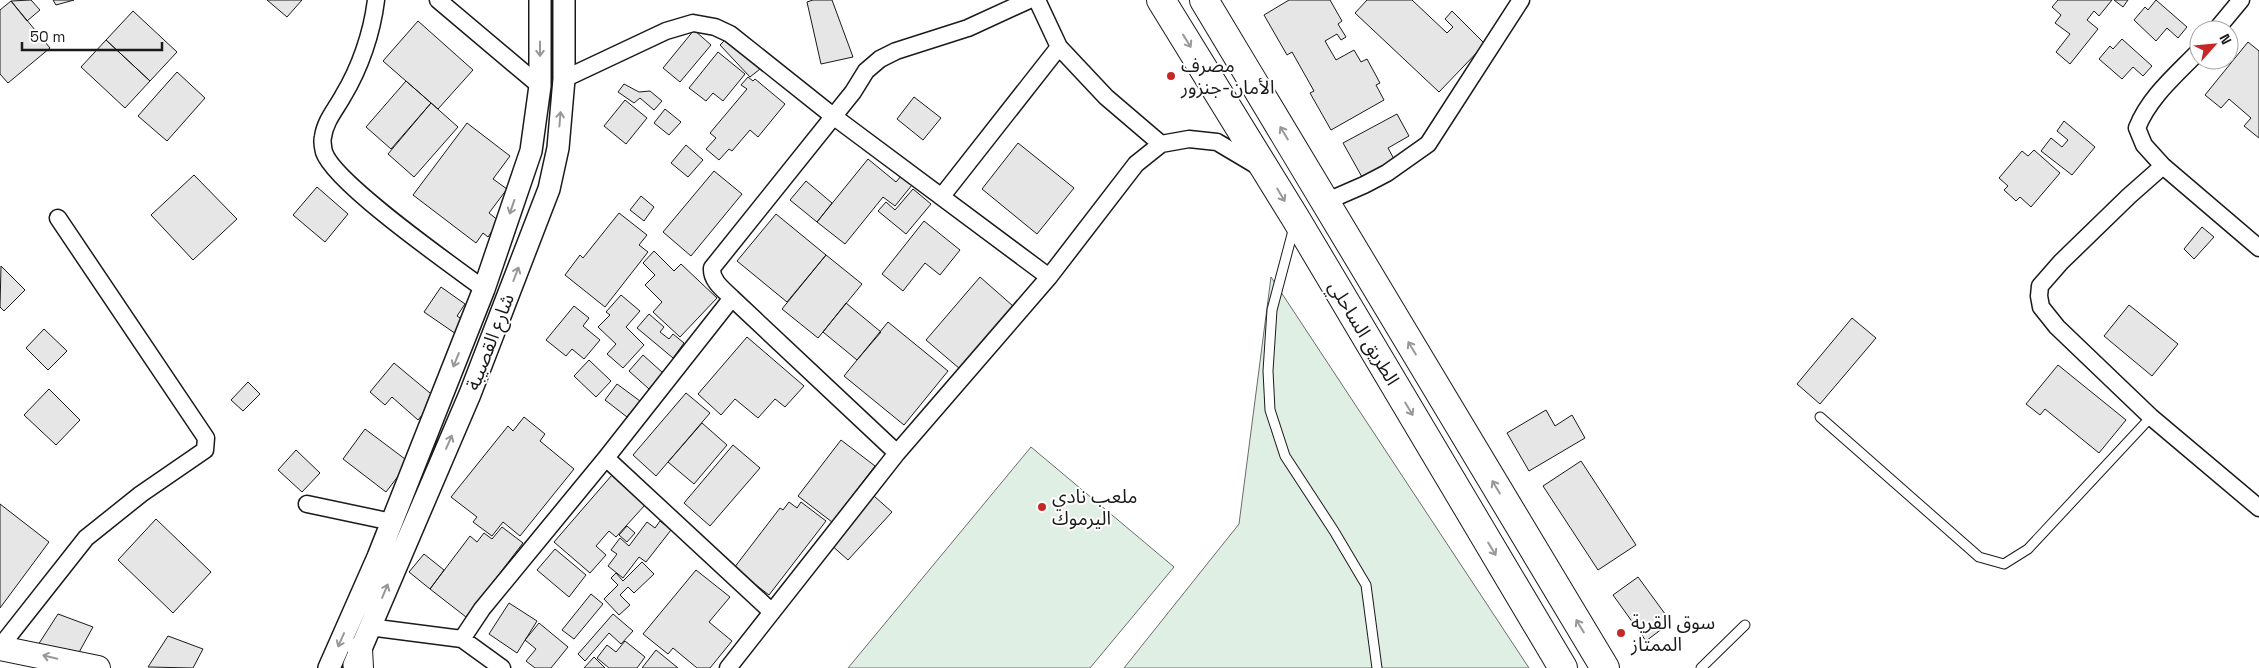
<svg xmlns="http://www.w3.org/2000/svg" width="2259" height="668" font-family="'Space Grotesk','Noto Sans Arabic',sans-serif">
<rect width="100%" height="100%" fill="#fff"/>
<!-- green -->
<path fill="#e0efe3" stroke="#6a6a6a" d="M1271,277L1529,668H1124L1239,524Z
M1031,447L1174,567L1090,668H848Z"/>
<!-- building -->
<path fill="#e6e6e6" stroke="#1a1a1a" d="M31,0L40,10L27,21L11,1Z
M53,0H74L56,5Z
M267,0H302L287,17Z
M813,0H832L853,57L821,64L807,2Z
M1289,0H1330L1342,21L1338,24L1346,37L1341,40L1337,34L1325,41L1336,60L1354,50L1361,62L1367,59L1380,83L1376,85L1384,100L1331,130L1310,93L1314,91L1292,52L1287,55L1264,15Z
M1367,0H1412L1447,33L1453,27L1445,19L1452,11L1485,44L1439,92L1355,13Z
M2058,0H2112L2099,16L2094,11L2087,20L2098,29L2070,64L2056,52L2070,34L2055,23L2061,15L2052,7Z
M2114,0H2128L2123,7Z
M2156,0L2187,27L2178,38L2167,28L2156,41L2134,20L2145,7L2148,10Z
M11,1L50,48L8,83L0,74V10Z
M133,11L177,52L150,81L106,40Z
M418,21L473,70L438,109L383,61Z
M694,30L711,45L680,82L663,68Z
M727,38L760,69L750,77L720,45Z
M2122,39L2152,66L2143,76L2133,67L2122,79L2099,59L2110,46L2113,49Z
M106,40L150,81L125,108L81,67Z
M2248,42L2259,51V138L2244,126L2251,118L2229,99L2221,108L2205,95Z
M718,52L745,74L723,101L713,93L706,101L689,88Z
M177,72L205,98L167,141L138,116Z
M748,77L753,81L755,79L785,104L758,137L750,130L732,151L729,149L719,160L706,149L716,138L710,133L747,89L741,85Z
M406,81L431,103L391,149L366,127Z
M624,84L639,92L650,91L662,101L654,110L640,98L634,103L618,92Z
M914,97L941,118L923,140L897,119Z
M625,100L647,118L626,144L604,126Z
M431,103L458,127L414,177L388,154Z
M665,109L681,122L669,135L654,123Z
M1397,114L1409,136L1388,148L1394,159L1362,177L1343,143Z
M2064,121L2095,147L2072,175L2041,151L2051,138L2062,147L2068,140L2057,131Z
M467,123L510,156L493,179L507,189L489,213L499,221L488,237L483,233L476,243L413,195Z
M1018,143L1074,188L1037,234L982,189Z
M686,145L703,160L688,177L671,163Z
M2034,150L2060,173L2031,207L2020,197L2016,201L2004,190L2008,186L1999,178L2022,151L2028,156Z
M868,159L896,182L901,176L912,185L895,206L883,197L845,244L817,222Z
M714,171L742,194L691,256L663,232Z
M194,175L237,219L193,260L151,215Z
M806,181L832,203L817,222L790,200Z
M317,187L348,214L325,242L293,215Z
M913,189L931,204L906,234L878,211L886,202L895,210Z
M641,196L654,207L644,221L630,210Z
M619,213L647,235L639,245L648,252L605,307L565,275L580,255L583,258Z
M776,214L826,255L787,302L737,261Z
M924,221L960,250L940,275L925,263L903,291L882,274Z
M2202,227L2214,237L2194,259L2184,249Z
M654,251L674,271L681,264L717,298L680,337L653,312L662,302L645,285L655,275L643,263Z
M826,255L862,284L818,338L782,309Z
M1,266L25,290L4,311L0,307Z
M980,277L1013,306L960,369L926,340Z
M441,287L465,304L457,316L468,323L459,336L424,312Z
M621,295L640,311L626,327L644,345L623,368L607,354L616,344L598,327L610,315L606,312Z
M846,303L881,332L857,360L823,332Z
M2129,305L2178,344L2152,376L2104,336Z
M574,306L589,318L583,326L600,340L584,359L572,349L566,356L546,340Z
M649,314L664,327L660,332L669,339L673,334L684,343L673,358L637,328Z
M1852,318L1876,338L1820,404L1797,384Z
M888,322L948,371L904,425L844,376Z
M44,329L67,351L48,370L26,348Z
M747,337L804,386L785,407L775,399L758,418L735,399L721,415L698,394Z
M643,355L663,373L649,389L629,371Z
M589,360L611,381L596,397L574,376Z
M394,363L436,398L418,420L392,397L385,405L370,392Z
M2058,365L2126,420L2099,453L2045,409L2040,415L2026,404Z
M248,382L260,394L243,411L231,400Z
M617,384L640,401L627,417L605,400Z
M49,389L80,420L56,445L24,415Z
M686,393L710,413L656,476L633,455Z
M1546,410L1555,426L1572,415L1585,438L1529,471L1507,433Z
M524,417L545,434L540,441L574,469L520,536L503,522L492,536L473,522L477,517L451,497L508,426L513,431Z
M702,423L727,445L694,484L668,462Z
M365,429L409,462L386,492L343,459Z
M841,440L875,466L832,522L798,496Z
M733,445L760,468L710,526L684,503Z
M296,450L320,473L302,492L278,470Z
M1581,461L1636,545L1598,570L1543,486Z
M612,475L645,505L616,537L609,531L596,546L606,555L590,573L554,542Z
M874,496L892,512L848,560L830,544Z
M789,502L797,508L801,502L826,521L769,595L734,568L780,508L783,510Z
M0,504L49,542L0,608Z
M156,519L211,572L173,613L118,560Z
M660,521L671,530L646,562L639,557L623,578L608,566L617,554L611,550L620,538L629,546L647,522L655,528Z
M627,526L635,533L627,542L619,535Z
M502,527L523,543L466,617L430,589L470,536L477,542L484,533L492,539Z
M555,549L586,575L569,597L537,570Z
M424,554L444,570L430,589L409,572Z
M642,562L654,574L634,593L628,587L620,595L630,605L619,615L604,599L618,585L611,578L616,573L623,581Z
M696,570L730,597L709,622L732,641L710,668H697L673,648L668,654L643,634Z
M1638,577L1671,622L1646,641L1613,595Z
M591,594L603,604L574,639L562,630Z
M509,603L537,621L517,653L489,634Z
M58,614L93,627L77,656L38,645Z
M613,614L633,631L621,644L609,633L585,661L578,654Z
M539,623L568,647L551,668H535L526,661L536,649L525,640Z
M168,636L203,649L193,668L148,667Z
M625,641L645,657L637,668H609L597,658L607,645L616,652Z
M656,650L678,668H642Z
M594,657L605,668H584Z"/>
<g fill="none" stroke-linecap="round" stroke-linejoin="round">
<defs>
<path id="service" d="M1294,227L1272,310L1268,371L1270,410L1285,456L1334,531L1366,585L1377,668
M1820,417L1979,557L2004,564L2028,549L2151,417
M1701,668L1745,625"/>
<path id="minor" d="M376,0C372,33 360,68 343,96C336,109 325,121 323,137C322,140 323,148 324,152C334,183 453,266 484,289
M438,0L540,86
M1037,0L1059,47L1106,97L1161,144
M2216,30L2241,0
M2199,51C2177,74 2149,97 2137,128L2144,145L2163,166L2129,196L2061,262L2040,286L2039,296L2041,307L2057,327L2151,417L2259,508
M564,79L666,31L693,23L715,27L730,34L833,116L1049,277
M2163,166L2259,248
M942,196L1059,47
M1325,202L1364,185L1387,173L1428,144L1521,0
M897,453L732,298C724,290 711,281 712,268L853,92L866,71L880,59L896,51L968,28L1029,0
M606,458L772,612
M307,504L392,522
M369,627L462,639L502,668
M462,639L482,609L606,458L732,298
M0,647L86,538L141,494L205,450L206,438L58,218
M728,668L897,453L1049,277L1136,164L1161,144L1189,139L1217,142L1259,167"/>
<path id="tertiary" d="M354,665L470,394L549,189L558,148L564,79V0
M329,668L378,557L484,289L531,151L540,86V0"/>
<path id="secondary" d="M0,648L98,668
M360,649L361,668"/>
<path id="trunk" d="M1161,0L1296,219L1563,668
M1204,0L1605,668"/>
</defs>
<!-- service casing -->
<use href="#service" stroke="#1a1a1a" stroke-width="11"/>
<!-- minor casing -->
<use href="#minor" stroke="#1a1a1a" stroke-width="19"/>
<!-- tertiary casing -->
<use href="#tertiary" stroke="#1a1a1a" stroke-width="24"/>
<!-- secondary casing -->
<use href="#secondary" stroke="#1a1a1a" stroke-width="26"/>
<!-- trunk casing -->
<use href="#trunk" stroke="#1a1a1a" stroke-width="30"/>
<!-- service -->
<use href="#service" stroke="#fff" stroke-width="9"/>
<!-- minor -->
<use href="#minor" stroke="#fff" stroke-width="16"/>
<!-- tertiary -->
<use href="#tertiary" stroke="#fff" stroke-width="21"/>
<!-- secondary -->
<use href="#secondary" stroke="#fff" stroke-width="24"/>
<!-- trunk -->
<use href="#trunk" stroke="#fff" stroke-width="28"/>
</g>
<!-- one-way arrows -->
<defs><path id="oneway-shaft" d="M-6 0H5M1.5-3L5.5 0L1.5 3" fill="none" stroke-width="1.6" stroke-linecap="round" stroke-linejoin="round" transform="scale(1.25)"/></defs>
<g stroke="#989898">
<use href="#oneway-shaft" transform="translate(1187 41) rotate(58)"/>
<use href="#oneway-shaft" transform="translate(540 49) rotate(90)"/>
<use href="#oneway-shaft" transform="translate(560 119) rotate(-85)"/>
<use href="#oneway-shaft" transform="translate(1284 133) rotate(-121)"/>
<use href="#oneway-shaft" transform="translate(1281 195) rotate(59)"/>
<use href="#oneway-shaft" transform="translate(512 207) rotate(109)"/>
<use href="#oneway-shaft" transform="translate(516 274) rotate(-69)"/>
<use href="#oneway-shaft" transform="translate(1412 348) rotate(-121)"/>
<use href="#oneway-shaft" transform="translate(456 360) rotate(112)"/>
<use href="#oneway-shaft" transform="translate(1409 409) rotate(59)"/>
<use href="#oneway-shaft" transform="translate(449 442) rotate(-66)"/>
<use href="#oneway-shaft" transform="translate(1496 487) rotate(-121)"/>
<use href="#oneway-shaft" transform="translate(1492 549) rotate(59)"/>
<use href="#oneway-shaft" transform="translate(385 591) rotate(-67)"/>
<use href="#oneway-shaft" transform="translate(1580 626) rotate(-121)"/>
<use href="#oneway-shaft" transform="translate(341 640) rotate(114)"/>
<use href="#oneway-shaft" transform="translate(50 657) rotate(-167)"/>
</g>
<!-- markers -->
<g fill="#c62828" stroke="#fff" stroke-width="2">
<circle cx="1171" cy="76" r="5"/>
<circle cx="1042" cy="507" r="5"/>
<circle cx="1621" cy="633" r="5"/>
</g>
<g text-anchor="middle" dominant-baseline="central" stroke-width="4" stroke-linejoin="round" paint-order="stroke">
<!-- poi labels -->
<g font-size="19" fill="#1a1a1a" stroke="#fff" text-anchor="start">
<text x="1181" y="65">مصرف<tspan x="1181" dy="22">الأمان-جنزور</tspan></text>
<text x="1052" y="496">ملعب نادي<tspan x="1052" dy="22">اليرموك</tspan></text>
<text x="1631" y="622">سوق القرية<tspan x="1631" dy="22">الممتاز</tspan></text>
</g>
<!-- street labels -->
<g font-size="19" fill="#1a1a1a" stroke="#fff">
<text transform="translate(1364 333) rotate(59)">الطريق الساحلي</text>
<text transform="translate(490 342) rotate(-69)">شارع القصيبة</text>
</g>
</g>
<!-- north arrow -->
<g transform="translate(2214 45) rotate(63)"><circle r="24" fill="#ffffff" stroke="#a3a3a3"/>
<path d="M0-4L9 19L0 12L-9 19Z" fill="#c62828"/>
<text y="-8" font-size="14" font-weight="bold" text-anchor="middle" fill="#1a1a1a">N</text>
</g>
<!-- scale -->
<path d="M22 42v8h140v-8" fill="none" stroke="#1a1a1a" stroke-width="2.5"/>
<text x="30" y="42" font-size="15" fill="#1a1a1a" stroke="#ffffff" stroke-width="4" paint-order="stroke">50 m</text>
</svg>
